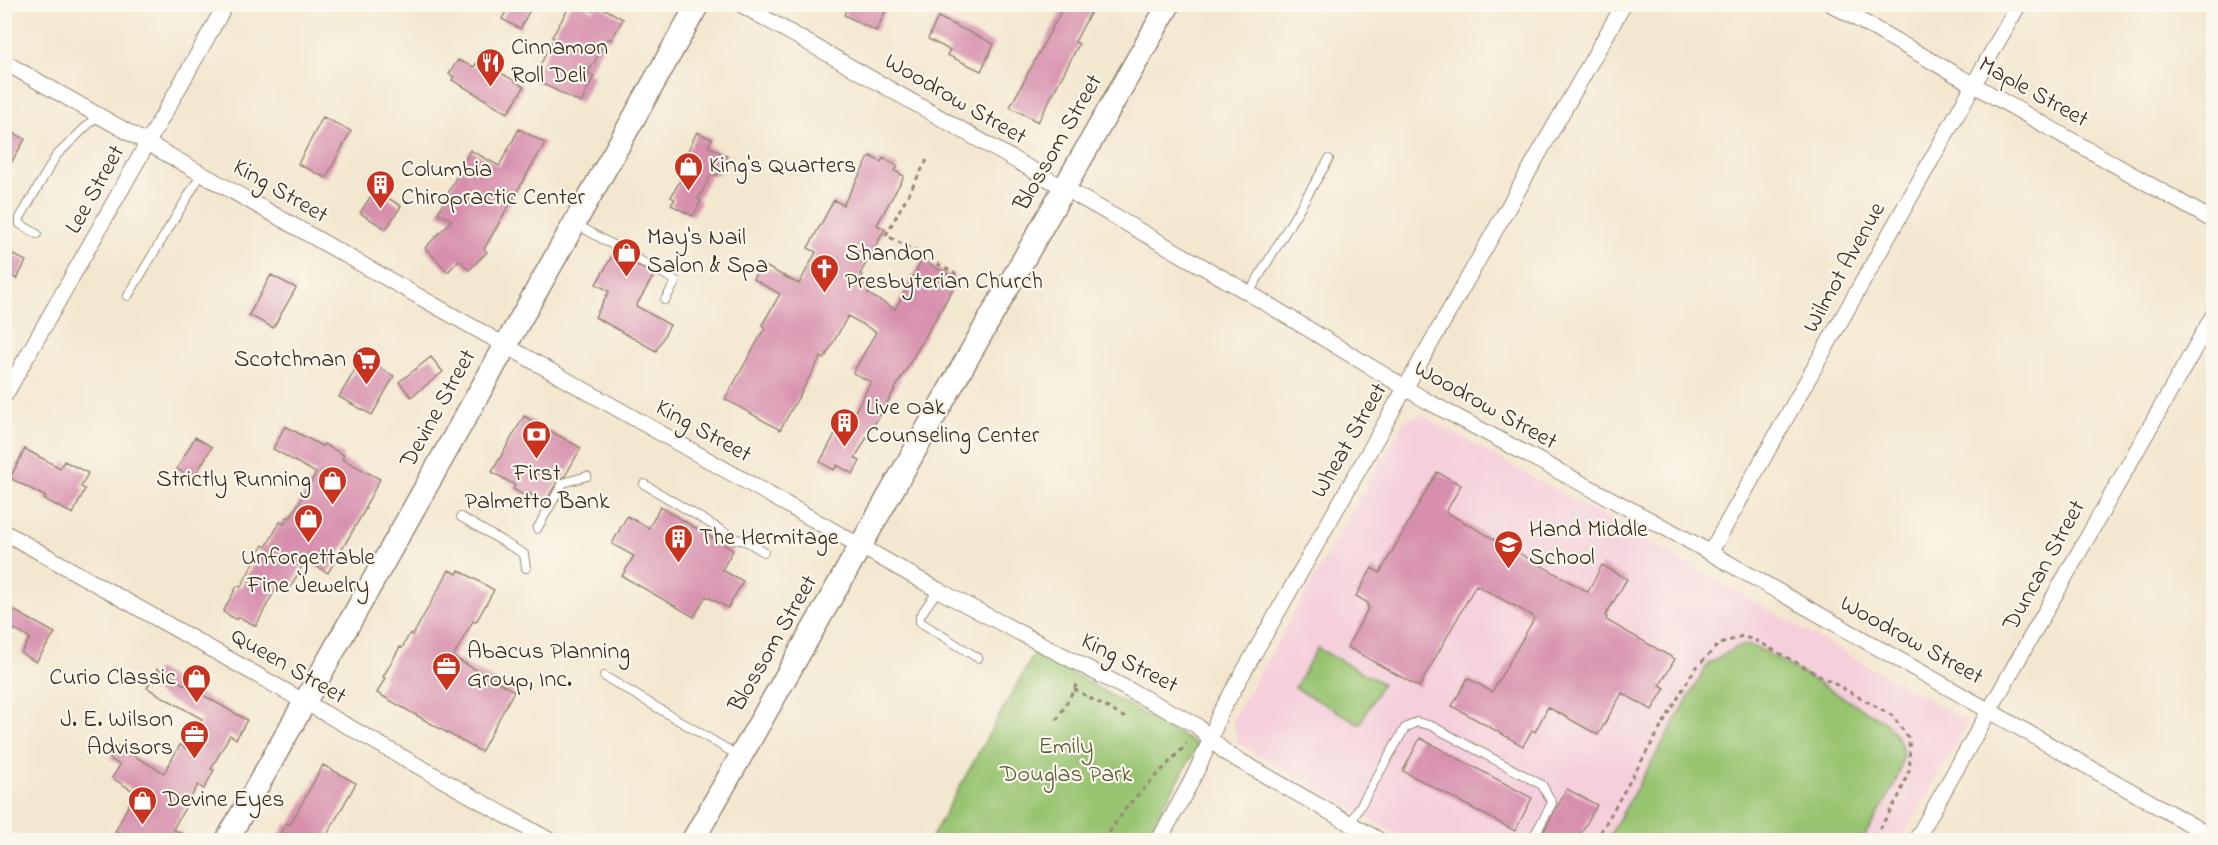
<svg xmlns="http://www.w3.org/2000/svg" width="2218" height="845" font-family="'Indie Flower',sans-serif">
<rect width="100%" height="100%" fill="#fbf7ec"/>
<filter id="ink" filterUnits="userSpaceOnUse"><feTurbulence type="fractalNoise" baseFrequency=".0167" numOctaves="2"/><feDisplacementMap in="SourceGraphic" scale="12" xChannelSelector="R" yChannelSelector="G"/><feConvolveMatrix kernelMatrix="1 2 1 2 8 2 1 2 1" color-interpolation-filters="sRGB"/></filter>
<filter id="wash" filterUnits="userSpaceOnUse"><feTurbulence type="fractalNoise" baseFrequency=".008" numOctaves="4" result="noise"/><feDisplacementMap in="SourceGraphic" scale="24" xChannelSelector="R" yChannelSelector="G"/><feGaussianBlur stdDeviation="1.35" result="paint"/><feColorMatrix in="noise" values="0 0 0 0 0 0 0 0 0 0 0 0 0 0 0 0 0 1.4 0 .05"/><feComposite in="paint" operator="in"/></filter>
<g filter="url(#wash)">
<rect width="100%" height="100%" fill="#f3e7cf"/>
<!-- built -->
<path fill="#f5cfdb" d="M1422,415L1968,722L1901,840H1407L1238,743L1233,719L1405,420Z"/>
<!-- green -->
<path fill="#98c471" stroke="#6a7748" stroke-width="1.5" d="M1749,645L1762,650L1885,722C1893,730 1901,739 1902,750C1906,776 1875,818 1862,840H1607L1708,664L1737,647Z
M1317,648L1382,683L1360,724L1295,688Z
M1035,652L1198,745L1144,840H930Z"/>
<g id="blocks">
<!-- building -->
<path fill="#d78fad" d="M510,4H533L520,29L502,19Z
M571,4H582L593,11L596,4L623,19L611,40L608,38L588,73L594,76L581,103L533,79L554,38L552,37Z
M849,4H889L876,31L844,15Z
M1065,4H1095L1075,42L1079,44L1038,122L1010,107Z
M938,17L994,44L981,71L947,55L950,50L928,39Z
M479,59L524,87L508,113L452,80L454,77L449,74L458,60L474,67Z
M323,117L351,131L326,178L298,164Z
M4,128L25,139L4,175Z
M519,129L545,143L484,249L487,252L469,270L459,260L448,272L425,248L452,220L438,213L470,150L499,166Z
M697,132L712,139L708,146L727,156L717,176L712,173L698,199L701,201L693,216L671,205L675,199L671,197L690,162L684,159Z
M870,156L881,162L883,158L898,166L895,171L904,176L877,225L885,229L860,274L863,275L861,279L873,286L868,294L895,309L922,260L958,280L855,458L860,461L853,474L837,465L834,470L820,462L841,423L847,426L871,382L853,373L876,332L848,316L824,359L821,357L780,430L725,399L765,328L762,325L780,294L753,279L761,264L799,284L816,252L808,248L834,200L843,205Z
M375,190L401,206L386,229L360,213Z
M4,250L26,261L17,279L4,273Z
M614,253L654,275L636,306L670,325L656,351L595,317L609,291L596,284Z
M271,275L296,288L273,328L249,315Z
M431,357L443,372L411,397L399,382Z
M362,358L394,376L372,415L339,397Z
M524,416L581,448L565,476L558,480L545,503L527,492L525,496L513,489L515,485L492,472Z
M285,426L322,446L324,444L344,455L342,459L380,479L365,507L366,508L328,573L305,560L291,587L286,585L284,587L278,584L256,626L239,617L237,620L223,612L237,586L241,587L263,545L266,547L280,522L284,524L287,517L290,518L316,473L273,449Z
M195,437L212,447L193,479L177,469Z
M25,449L60,468L64,461L88,473L81,487L85,489L73,514L44,499L46,497L10,478Z
M1437,472L1461,485L1446,512L1588,592L1602,565L1627,579L1605,616L1607,617L1606,620L1675,659L1660,685L1665,688L1652,710L1622,693L1598,735L1548,707L1535,732L1532,730L1523,746L1452,706L1468,678L1492,692L1534,619L1533,616L1476,585L1419,687L1347,647L1369,607L1367,606L1368,603L1356,596L1372,568L1380,573Z
M660,507L733,550L722,570L743,581L728,608L706,596L694,617L622,576L634,556L612,544L614,540L627,516L649,528Z
M449,570L457,574L459,570L494,590L476,622L473,621L453,657L514,691L481,752L377,693L385,678L383,677L400,647L402,648L410,633L413,635Z
M4,605L55,633L36,662L21,653L30,638L4,624Z
M157,669L247,720L236,739L230,735L211,769L214,770L204,789L198,785L173,829L193,840H129L115,832L135,792L112,778L120,765L110,759L117,746L164,773L180,745L186,749L202,719L147,688Z
M1420,738L1532,798L1515,831L1403,771Z
M323,765L356,783L324,840H276L286,823L290,825Z
M1567,789L1597,805L1577,840H1539Z"/>
</g>
</g>
<g filter="url(#ink)">
<use href="#blocks" fill-opacity="0" stroke="#978876" stroke-width="1.5"/>
<g fill="none" stroke-linecap="round" stroke-linejoin="round">
<defs>
<path id="lane" d="M576,224L676,281L665,300
M37,234L20,224V218L56,156L98,115
M1249,293L1329,159
M128,296L202,173
M644,484L736,539L746,541L764,552
M461,517L524,554L526,568
M537,529L563,483L587,476
M938,590L920,616V622L978,658
M604,676L737,755
M1350,824L1405,728L1417,722L1432,726L1542,785L1552,803L1532,840"/>
<path id="street" d="M740,4L1249,293L1427,401L1684,538L2214,838
M1831,4L2214,221
M4,62L938,590L1196,725L1226,753L1379,840
M4,397L226,4
M4,532L549,840
M1710,553L2019,4
M1159,840C1182,799 1205,760 1219,715L1624,4
M1916,840L2214,314"/>
<path id="secondary" d="M227,840L698,4
M693,840L1169,4"/>
</defs>
<!-- lane casing -->
<use href="#lane" stroke="#978876" stroke-width="10"/>
<!-- street casing -->
<use href="#street" stroke="#978876" stroke-width="17"/>
<!-- secondary casing -->
<use href="#secondary" stroke="#978876" stroke-width="25"/>
<!-- path -->
<path stroke="#978876" stroke-width="3" stroke-dasharray="4.5 4.5" stroke-linecap="butt" d="M927,160L886,235L970,282
M1074,689L1129,720
M1057,720L1078,682
M1104,840L1128,805L1187,744
M1596,840L1694,670L1718,645L1742,636L1759,642L1893,716L1909,739L1910,768L1899,796L1873,840"/>
<!-- lane -->
<use href="#lane" stroke="#fff" stroke-width="8"/>
<!-- street -->
<use href="#street" stroke="#fff" stroke-width="15"/>
<!-- secondary -->
<use href="#secondary" stroke="#fff" stroke-width="22"/>
</g>
</g>
<!-- icons -->
<defs>
<symbol id="restaurant-pin" viewBox="-11 -11 22 30"><path d="M0 17L-7.5 6A9.5 9.5 0 1 1 7.5 6Z" fill="#c8321e" stroke="#fbf7ec"/><path d="M-5-6h1v4h1v-4h1v4h1v-4h1v5L-1.5 .5V6h-2V.5L-5-1ZM5-6V6H3V1.5H1.5Q1.5-4 5-6Z" fill="#fff"/></symbol>
<symbol id="shop-pin" viewBox="-11 -11 22 30"><path d="M0 17L-7.5 6A9.5 9.5 0 1 1 7.5 6Z" fill="#c8321e" stroke="#fbf7ec"/><path d="M-5-2.5h2.3a2.7 3.5 0 0 1 5.4 0H5L5.5 6h-11ZM-1.5-2.5h3a1.5 2.3 0 0 0-3 0Z" fill="#fff"/></symbol>
<symbol id="building-pin" viewBox="-11 -11 22 30"><path d="M0 17L-7.5 6A9.5 9.5 0 1 1 7.5 6Z" fill="#c8321e" stroke="#fbf7ec"/><path d="M-4-6H4V6H1V3H-1V6H-4ZM-2.5-4.3h1.7v1.8h-1.7ZM.8-4.3h1.7v1.8H.8ZM-2.5-1h1.7V.8h-1.7ZM.8-1h1.7V.8H.8Z" fill="#fff"/></symbol>
<symbol id="church-pin" viewBox="-11 -11 22 30"><path d="M0 17L-7.5 6A9.5 9.5 0 1 1 7.5 6Z" fill="#c8321e" stroke="#fbf7ec"/><path d="M-1.2-6h2.4v3.5h3.3v2.4h-3.3V6h-2.4V-.1h-3.3v-2.4h3.3Z" fill="#fff"/></symbol>
<symbol id="supermarket-pin" viewBox="-11 -11 22 30"><path d="M0 17L-7.5 6A9.5 9.5 0 1 1 7.5 6Z" fill="#c8321e" stroke="#fbf7ec"/><path d="M-6-5.5h2.5l.6 2H6L4.5 2H-2.5L-4.4-4H-6ZM-1.5 3.2a1.3 1.3 0 1 0 .1 0ZM3 3.2a1.3 1.3 0 1 0 .1 0Z" fill="#fff"/></symbol>
<symbol id="bank-pin" viewBox="-11 -11 22 30"><path d="M0 17L-7.5 6A9.5 9.5 0 1 1 7.5 6Z" fill="#c8321e" stroke="#fbf7ec"/><path d="M-6-4H6V4H-6ZM0-2.3a2.3 2.3 0 1 0 0 4.6a2.3 2.3 0 1 0 0-4.6Z" fill="#fff"/></symbol>
<symbol id="school-pin" viewBox="-11 -11 22 30"><path d="M0 17L-7.5 6A9.5 9.5 0 1 1 7.5 6Z" fill="#c8321e" stroke="#fbf7ec"/><path d="M0-5L7-2L0 1L-7-2ZM-4 1L0 2.5L4 1V4Q0 6-4 4Z" fill="#fff"/></symbol>
<symbol id="office-pin" viewBox="-11 -11 22 30"><path d="M0 17L-7.5 6A9.5 9.5 0 1 1 7.5 6Z" fill="#c8321e" stroke="#fbf7ec"/><path d="M-6-3h4V-5.5h4V-3h4V5H-6ZM-1-4.5V-3h2v-1.5ZM-6 0V1H6V0Z" fill="#fff"/></symbol>
</defs>
<g fill-rule="evenodd">
<use href="#restaurant-pin" x="474" y="46" width="33" height="45"/>
<use href="#shop-pin" x="672" y="150" width="33" height="45"/>
<use href="#building-pin" x="364" y="168" width="33" height="45"/>
<use href="#shop-pin" x="610" y="236" width="33" height="45"/>
<use href="#church-pin" x="808" y="252" width="33" height="45"/>
<use href="#supermarket-pin" x="350" y="344" width="33" height="45"/>
<use href="#building-pin" x="828" y="406" width="33" height="45"/>
<use href="#bank-pin" x="520" y="418" width="33" height="45"/>
<use href="#shop-pin" x="316" y="464" width="33" height="45"/>
<use href="#shop-pin" x="292" y="502" width="33" height="45"/>
<use href="#building-pin" x="662" y="522" width="33" height="45"/>
<use href="#school-pin" x="1492" y="528" width="33" height="45"/>
<use href="#office-pin" x="430" y="650" width="33" height="45"/>
<use href="#shop-pin" x="180" y="662" width="33" height="45"/>
<use href="#office-pin" x="178" y="718" width="33" height="45"/>
<use href="#shop-pin" x="126" y="784" width="33" height="45"/>
</g>
<g text-anchor="middle" dominant-baseline="central" stroke-width="4.5" stroke-linejoin="round" paint-order="stroke">
<!-- poi labels -->
<g font-size="24" fill="#3b2a1e" stroke="#fbf7ec" text-anchor="start">
<text x="511" y="48">Cinnamon<tspan x="511" dy="28">Roll Deli</tspan></text>
<text x="709" y="166">King's Quarters</text>
<text x="401" y="170">Columbia<tspan x="401" dy="28">Chiropractic Center</tspan></text>
<text x="647" y="238">May's Nail<tspan x="647" dy="28">Salon &amp; Spa</tspan></text>
<text x="845" y="254">Shandon<tspan x="845" dy="28">Presbyterian Church</tspan></text>
<text x="346" y="360" text-anchor="end">Scotchman</text>
<text x="866" y="408">Live Oak<tspan x="866" dy="28">Counseling Center</tspan></text>
<text x="537" y="474" text-anchor="middle">First<tspan x="537" dy="28">Palmetto Bank</tspan></text>
<text x="311" y="480" text-anchor="end">Strictly Running</text>
<text x="1529" y="530">Hand Middle<tspan x="1529" dy="28">School</tspan></text>
<text x="699" y="538">The Hermitage</text>
<text x="308" y="558" text-anchor="middle">Unforgettable<tspan x="308" dy="28">Fine Jewelry</tspan></text>
<text x="467" y="652">Abacus Planning<tspan x="467" dy="28">Group, Inc.</tspan></text>
<text x="176" y="678" text-anchor="end">Curio Classic</text>
<text x="173" y="720" text-anchor="end">J. E. Wilson<tspan x="173" dy="28">Advisors</tspan></text>
<text x="163" y="800">Devine Eyes</text>
</g>
<!-- street labels -->
<g font-size="24" fill="#3b2a1e" stroke="#fbf7ec">
<text transform="translate(2033 93) rotate(29)">Maple Street</text>
<text transform="translate(955 100) rotate(30)">Woodrow Street</text>
<text transform="translate(1059 143) rotate(-60)">Blossom Street</text>
<text transform="translate(96 190) rotate(-61)">Lee Street</text>
<text transform="translate(280 192) rotate(30)">King Street</text>
<text transform="translate(1845 268) rotate(-61)">Wilmot Avenue</text>
<text transform="translate(1485 406) rotate(29)">Woodrow Street</text>
<text transform="translate(439 409) rotate(-61)">Devine Street</text>
<text transform="translate(703 432) rotate(29)">King Street</text>
<text transform="translate(1350 441) rotate(-60)">Wheat Street</text>
<text transform="translate(2045 566) rotate(-61)">Duncan Street</text>
<text transform="translate(1911 641) rotate(29)">Woodrow Street</text>
<text transform="translate(774 644) rotate(-60)">Blossom Street</text>
<text transform="translate(1129 664) rotate(27)">King Street</text>
<text transform="translate(288 667) rotate(30)">Queen Street</text>
</g>
<!-- park labels -->
<g font-size="24" fill="#575837" stroke="#fbf7ec">
<text x="1066" y="747">Emily<tspan x="1066" dy="28">Douglas Park</tspan></text>
</g>
</g>
<!-- margin -->
<rect width="2218" height="845" fill="none" stroke="#fbf7ec" stroke-width="24"/>
</svg>
